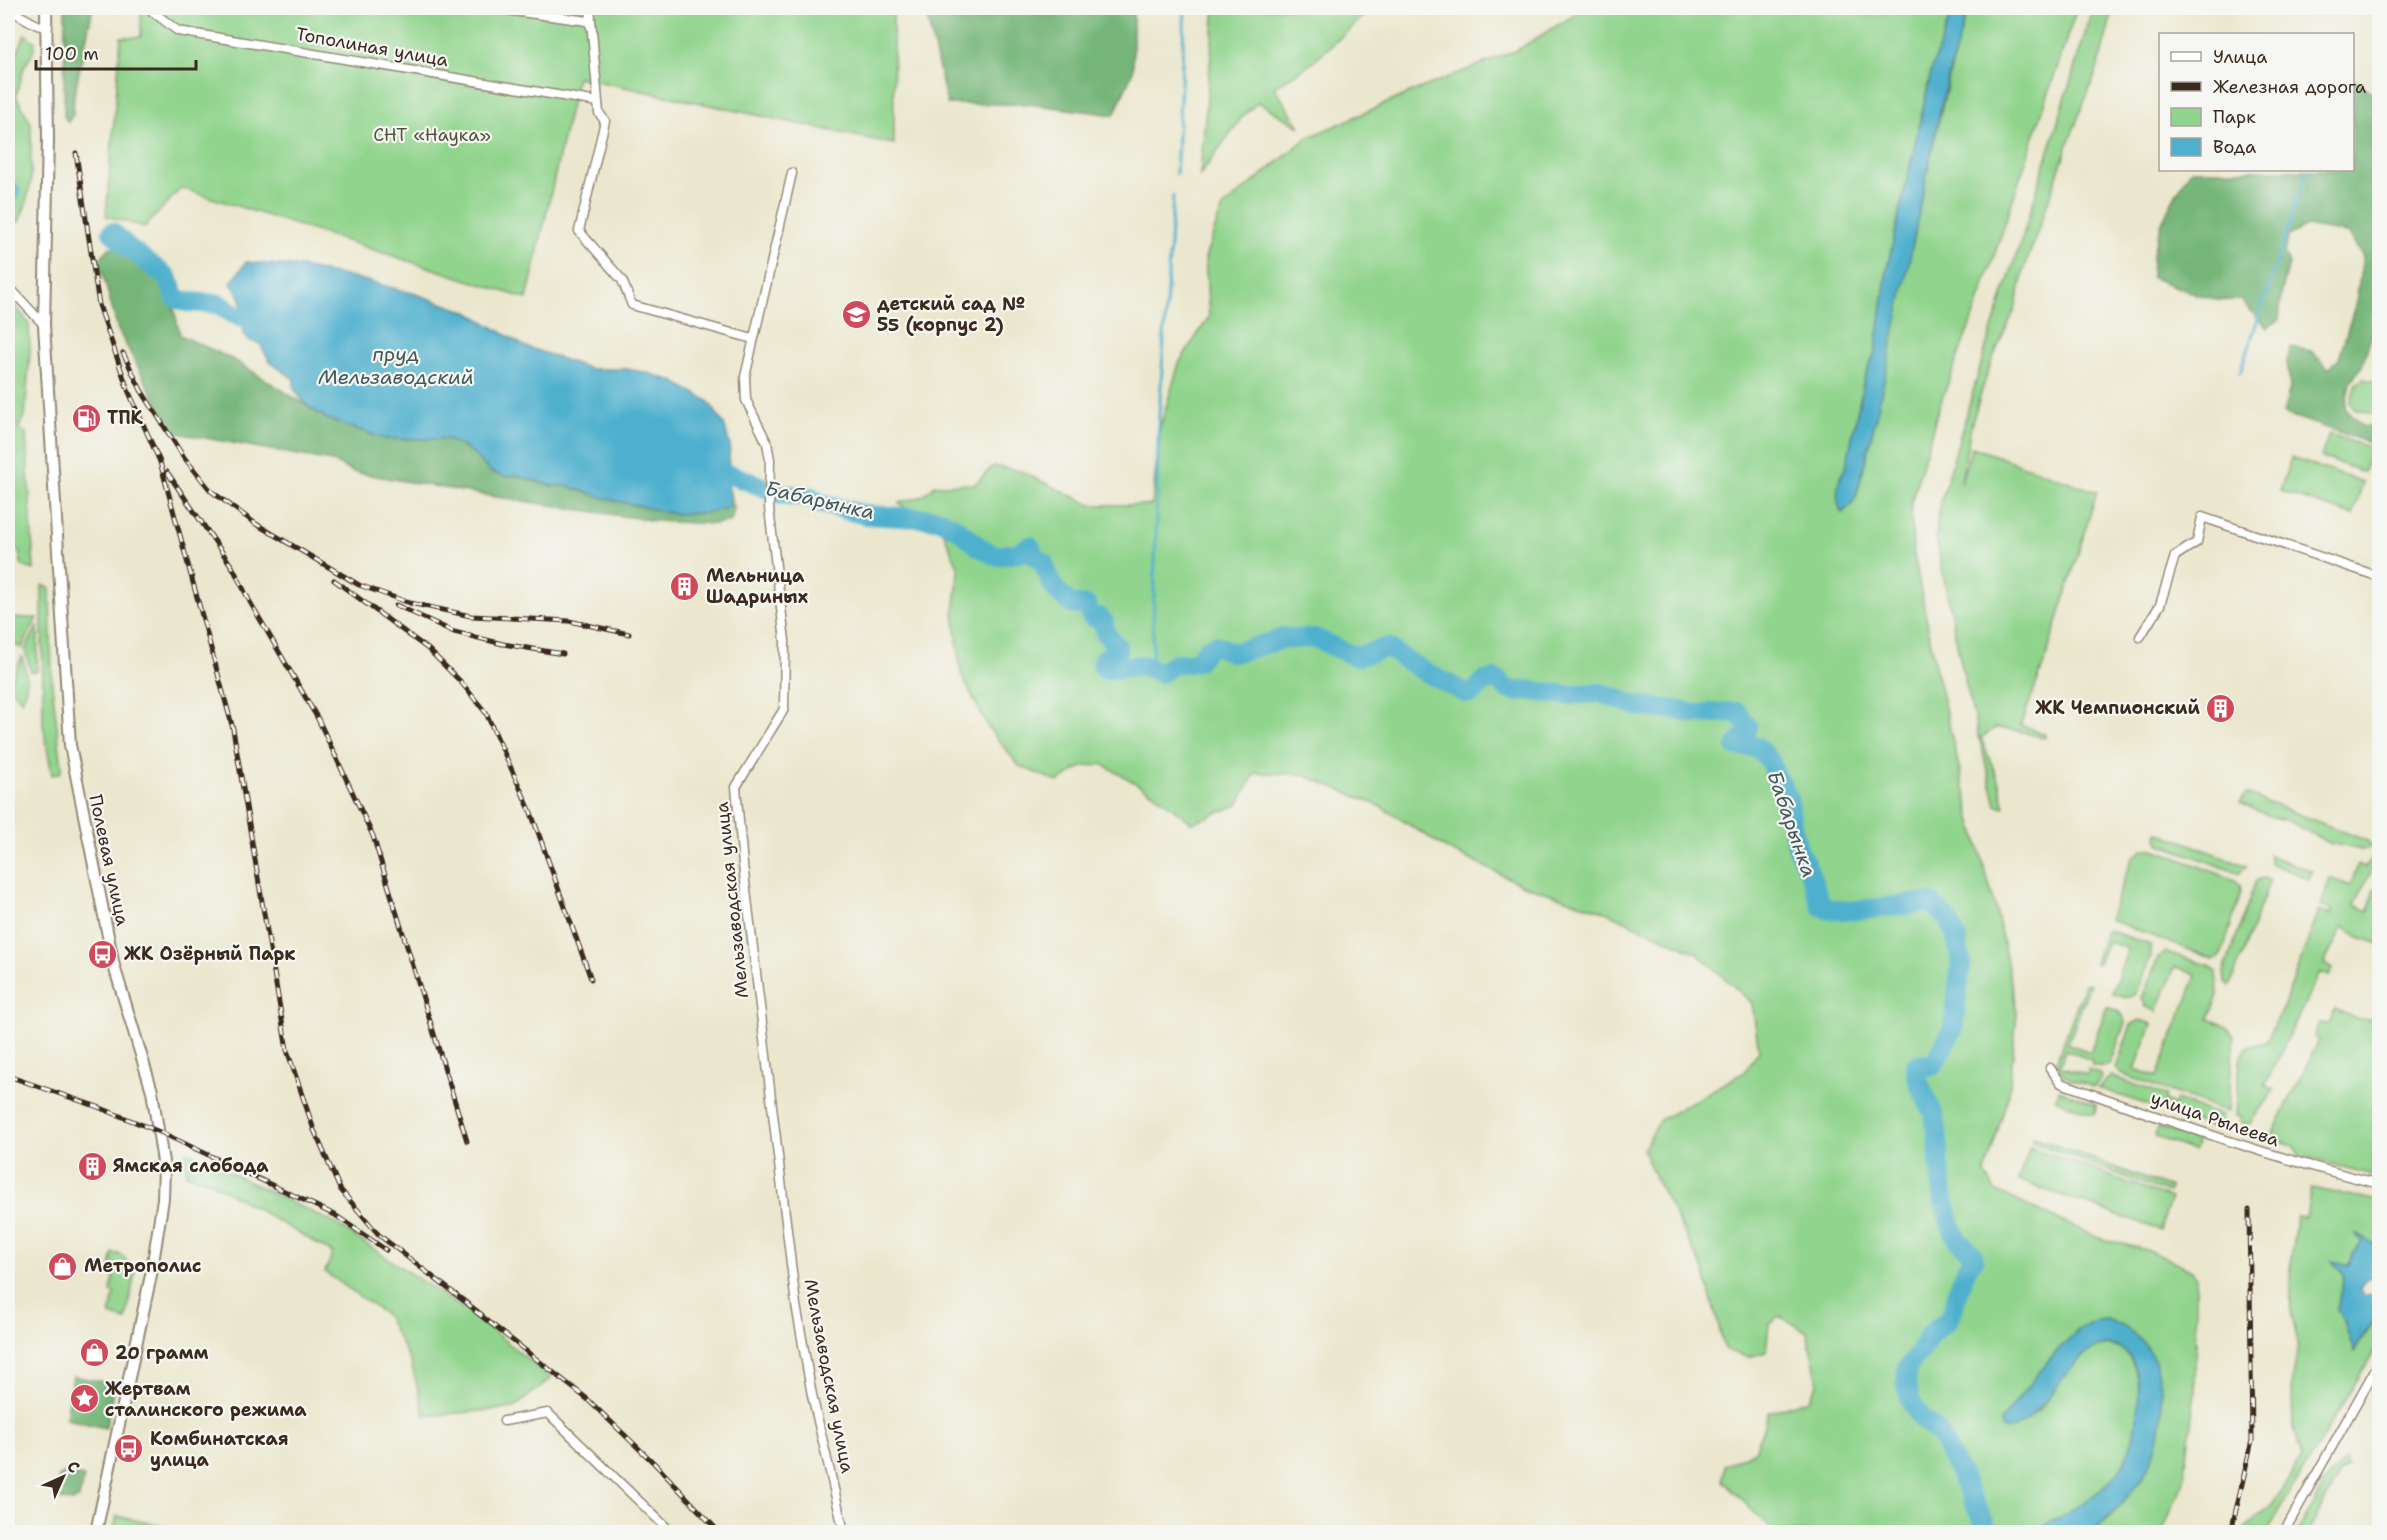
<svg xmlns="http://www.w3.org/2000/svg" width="2387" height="1540" font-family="'Shantell Sans',sans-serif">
<rect width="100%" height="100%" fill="#f6f6f2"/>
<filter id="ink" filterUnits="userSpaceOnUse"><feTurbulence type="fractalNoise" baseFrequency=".0167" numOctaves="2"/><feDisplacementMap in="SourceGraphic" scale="12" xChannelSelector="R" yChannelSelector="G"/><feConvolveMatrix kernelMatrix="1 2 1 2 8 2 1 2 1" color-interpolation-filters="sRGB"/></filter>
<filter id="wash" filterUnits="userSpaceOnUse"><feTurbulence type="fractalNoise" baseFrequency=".008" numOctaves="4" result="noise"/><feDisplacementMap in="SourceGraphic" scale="24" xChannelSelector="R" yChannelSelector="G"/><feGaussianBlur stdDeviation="1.35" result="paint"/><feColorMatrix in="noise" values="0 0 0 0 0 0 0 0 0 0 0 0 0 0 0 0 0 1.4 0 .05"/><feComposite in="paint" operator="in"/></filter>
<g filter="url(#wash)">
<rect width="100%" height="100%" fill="#ebe7ce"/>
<!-- green -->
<path fill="#91d48d" stroke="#667f56" stroke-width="1.5" d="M141,8H893L894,144L577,77L527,299L181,188L145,227L106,216L121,37H141Z
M1215,8H1373L1312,63L1274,87L1300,127L1258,102L1242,117L1200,175Z
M1586,8H1953L1932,68L1887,269L1876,349L1864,380L1846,468L1840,477V511L1842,512L1850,506L1856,497L1872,435L1932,150L1959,36L1969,8H2077L1979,301L1939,407L1911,503L1913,550L1937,675L1973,826L1997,913L2017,1012L2009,1093L1985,1173L1995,1191L2099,1238L2146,1250L2173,1261L2192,1271L2196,1278L2195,1391L2184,1481L2162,1532H2093L2113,1514L2138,1483L2160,1425V1379L2138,1337L2106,1319H2101L2079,1329L2054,1355L2000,1422L2039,1411C2051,1395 2075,1358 2092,1349C2100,1345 2109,1344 2118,1348C2149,1361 2140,1437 2126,1461C2114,1484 2091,1499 2069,1512C2059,1519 2046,1521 2040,1532H1770L1766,1524L1723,1481L1724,1466L1755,1451L1769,1412L1810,1399L1818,1383L1807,1332L1780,1316L1769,1324L1766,1352L1748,1357L1725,1350L1704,1271L1655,1177L1643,1150L1660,1120L1744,1072L1759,1051L1752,1003L1697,953L1601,910L1523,885L1447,849L1380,806L1301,774L1255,773L1238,805L1192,823L1155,794L1102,764L1081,767L1058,782L1019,766L988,727L961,674L954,613L959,569L942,529L922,523L899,503L923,496L935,485L975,484L993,466L1020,471L1091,505H1152L1160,427L1179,363L1209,317L1205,258L1222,208L1307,138L1419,89L1517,50Z
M2093,8H2111V18L2098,67L2071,136L2024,270L2015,309L1991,362L1971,425L1961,482L1972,447L2097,492L2046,658L2021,725L2045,734V738L2019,731L1996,728L1981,738L1998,780L2005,807L1996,805L1962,668L1936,539L1938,512L1986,347L2024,232Z
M25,34L35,42L33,53L24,67L16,96L31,123V181L26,204L19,222L8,225V52L17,54Z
M8,295L29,324L30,351L25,415L18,429L26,433L34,570L22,566L19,552L8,540L15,526L8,485Z
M2364,379L2379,383V416L2354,409L2350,403L2356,383Z
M2329,434L2371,448L2364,472L2321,457Z
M2291,458L2363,482L2353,515L2280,491Z
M42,585L50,588L52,685L62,768L60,773L52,775L43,725Z
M8,618H37L22,648L8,642Z
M38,625L37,671L31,672L25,650Z
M22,657C27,673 29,685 22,701L8,685Z
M2246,794L2368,841L2372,847L2361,850L2329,843L2288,821L2269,816L2240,803Z
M2158,832L2247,866L2238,873L2161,844L2157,839Z
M2144,849H2154L2235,880L2240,885L2241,893L2222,953L2218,958L2213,959L2109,919L2132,859Z
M2376,852L2379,853V857L2354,905L2369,911L2373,890L2379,886V944L2359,937L2343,926L2324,964L2333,969L2329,976L2320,972L2265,1085L2274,1090L2249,1124L2240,1121L2241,1116L2236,1115L2240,1061L2247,1047L2266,1042L2283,1007L2319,911L2331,915L2332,910L2321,906L2330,878L2350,886L2358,865L2365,868Z
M2268,855L2312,871L2309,879L2271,864Z
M2262,878L2270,880L2230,986L2225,981L2224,972L2254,886L2256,881Z
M2108,930L2150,945L2151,956L2135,995C2127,1000 2120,996 2112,993L2128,949L2107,941L2098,964L2095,963L2104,934Z
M2166,952L2210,966L2216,972L2218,995L2209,1019L2227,1026L2234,1036L2228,1112L2121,1074L2116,1068L2131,1025L2140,1020L2152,1024L2135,1069L2157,1077L2196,975L2175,966L2157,1011L2146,1007L2142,998L2158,958Z
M2088,983L2090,984L2068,1044L2090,1052L2107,1007C2116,1010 2123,1012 2125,1023L2110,1063C2104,1069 2099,1066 2091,1064L2092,1060L2065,1050L2060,1066L2087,1075L2089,1069L2100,1073L2102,1077L2094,1087C2077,1081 2061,1080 2056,1062L2085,984Z
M2335,1009L2356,1019H2379V1178L2299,1155L2294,1146L2271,1137L2319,1040L2314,1037L2319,1024H2329Z
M2111,1076L2166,1096L2164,1101L2174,1105L2176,1100L2222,1116L2218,1129L2098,1088Z
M2059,1090L2096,1104L2095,1113L2093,1114L2056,1100L2055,1098Z
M2159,1127L2197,1141L2195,1150L2193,1151L2156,1137L2155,1135Z
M2034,1137L2170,1188L2169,1193L2032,1142Z
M2030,1147L2171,1198L2160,1230L2018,1180Z
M186,1151L336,1224L477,1318L551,1378L514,1408L425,1416L411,1363L386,1315L325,1272L333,1253L209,1181L186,1174Z
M2311,1188L2380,1201L2379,1244L2376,1245L2356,1234L2363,1242L2352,1254L2348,1266L2333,1262L2344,1275L2337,1310L2344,1321L2354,1352L2379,1314V1343L2267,1532H2244L2248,1525L2273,1504L2302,1458L2293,1424L2292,1386L2298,1344L2291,1312V1253L2297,1216L2306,1217Z
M113,1253L122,1255L135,1272L126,1320L110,1315L114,1293L111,1292L114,1273L109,1272Z
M2345,1460L2347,1466L2341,1472L2308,1532H2297L2312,1508L2324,1483Z
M117,1516L171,1528L174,1532H113Z"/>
<!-- forest -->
<path fill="#74b678" stroke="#58704b" stroke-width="1.5" d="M65,8H90L92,12L74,95L73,114L68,122L64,116Z
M925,8H1133V71L1114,115L1029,104H947Z
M2353,79L2379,97V312L2362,366L2350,383L2345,408L2363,427L2379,424L2377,436H2379V446L2283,413L2290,388L2287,361L2291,347L2311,351L2329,369L2339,358L2356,302L2363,256L2347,233L2306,226L2288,236L2284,252L2289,264L2282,290L2279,320L2267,328L2241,300C2211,303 2178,287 2151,277C2151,237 2170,202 2191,170H2352Z
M120,247L163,278L172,300L180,335L234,360L328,419L385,439H448L469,450L491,472L506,477L515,475L552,486H568L604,498L675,514L730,500L734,509L731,521L715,524L656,521L490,496L353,472L332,461L173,432L118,330L99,260L109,248Z
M73,1376L114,1384L106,1428L66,1419Z
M65,1473L84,1477L79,1498L72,1502L54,1498L59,1476Z"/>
<!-- water -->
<path fill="#4fb0ce" stroke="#456d76" stroke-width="1.5" d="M1953,8H1969C1947,70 1934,137 1921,203C1901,301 1882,400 1856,497L1850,506L1842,513C1834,499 1837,480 1846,467L1864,380L1876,349L1887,269L1932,68Z
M246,262L301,267L355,278L416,294L470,313L524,346L591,369H628L648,373L673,381L708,401L724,424L730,446L727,479L731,499L727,508L705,513L675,514L604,498L568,486H552L515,475L506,477L491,472L469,450L448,439H385L327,419L307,406L294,389V379L270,362L260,344L249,340L243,334L241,298L231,283Z
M2355,1233L2376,1245L2379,1244V1287L2368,1277L2359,1290L2364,1296L2370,1294L2379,1300V1316L2367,1330L2354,1352L2344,1321L2337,1310L2344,1275L2332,1261L2349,1266L2352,1254L2363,1242Z
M2106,1319C2120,1324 2135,1332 2145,1344C2168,1372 2165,1434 2149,1466C2135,1492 2114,1513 2093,1532H2040C2046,1521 2059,1519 2069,1512C2106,1489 2129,1471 2135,1426C2137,1414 2139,1402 2138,1390C2137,1375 2135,1357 2121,1349C2077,1324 2049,1424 2007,1430L2001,1427L2000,1422C2023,1395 2071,1319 2106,1319Z"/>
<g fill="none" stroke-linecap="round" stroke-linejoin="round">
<!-- stream -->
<path stroke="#4fb0ce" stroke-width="3" d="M1176,174L1185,8
M2240,373L2307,170
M1152,670L1159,416L1173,196"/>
<!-- river -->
<path stroke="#4fb0ce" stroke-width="20" d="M8,189L11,192
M112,232L129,248L167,277L176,298L187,302L219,304L233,314L267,326
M702,467L737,477L781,494L811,497L822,504L866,515L938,519L958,529L978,546L996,556L1018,553L1030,546L1034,556L1043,562L1052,585L1059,593L1071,604L1087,606L1091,616L1095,618L1099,617L1104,622L1105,633L1117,646V651L1103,660L1102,665L1106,669L1142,665L1161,673L1175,663H1189L1197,661L1208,648L1215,645L1233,653L1276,641L1284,637L1293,639L1315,638L1356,657L1388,647C1411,666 1439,679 1466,693H1473L1484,681L1494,679L1499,681L1507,689L1519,692L1526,690L1565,695L1601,693L1637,706L1677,710L1695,714L1737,712L1748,727L1746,734L1736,746L1757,747L1771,762L1774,775L1783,787L1789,802L1792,825L1798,849L1810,873L1821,906C1848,918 1901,902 1931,903L1948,919L1956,936L1961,963L1953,1029L1934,1064L1928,1066L1922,1064L1916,1065C1915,1082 1927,1098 1933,1113C1938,1128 1938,1143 1939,1159C1941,1184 1944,1211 1955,1235C1959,1246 1972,1248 1974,1259L1967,1268L1958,1290L1953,1310L1947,1321L1929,1335L1923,1348L1907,1368L1906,1383L1911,1402L1921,1418L1939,1433L1989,1532"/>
</g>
</g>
<g filter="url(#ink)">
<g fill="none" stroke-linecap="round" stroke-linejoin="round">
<defs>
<path id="minor" d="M148,8L178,31L598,102
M491,8L588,21L591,27
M590,8L598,102L599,113L605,121L579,231L622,280L632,305L753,339
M8,9L37,25L48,27
M792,173L745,377L746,400L767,443L770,460L769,508L785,641L784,709L736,787L743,865L796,1305L812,1395L844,1532
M8,286L44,325
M2140,637L2160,605L2175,556L2197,542L2202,517L2380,577
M2050,1068L2061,1083C2166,1120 2271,1158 2380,1184
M504,1421L548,1413L671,1532
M2284,1532L2380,1361"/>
<path id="tertiary" d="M46,8L48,138L44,325L70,745L114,966L152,1091L164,1168L163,1199L151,1275L96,1532"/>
</defs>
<!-- minor casing -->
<use href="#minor" stroke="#938876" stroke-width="11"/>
<!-- tertiary casing -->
<use href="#tertiary" stroke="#938876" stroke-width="14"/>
<!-- minor -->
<use href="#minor" stroke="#fff" stroke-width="8"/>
<!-- tertiary -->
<use href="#tertiary" stroke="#fff" stroke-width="10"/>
<defs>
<path id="rail" d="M76,153L99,305L128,390L160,462L233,729L287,1050L314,1130L340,1189L379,1235L482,1315
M123,353L141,390L183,456L211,491L256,524L359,585L410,603L471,616L569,621L629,634
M167,472L233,568L250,602L318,719L373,836L467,1141
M334,580L428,649L461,682L486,713L530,810L591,979
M396,605L454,632L503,644L563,654
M8,1076L98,1107L160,1132L335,1215L386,1250
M475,1311L586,1398L655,1464L719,1532
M2231,1532L2252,1440L2249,1210"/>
</defs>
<!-- rail casing -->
<use href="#rail" stroke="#3b2a1e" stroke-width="5"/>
<!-- rail -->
<use href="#rail" stroke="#f6f6f2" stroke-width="3" stroke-dasharray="9" stroke-linecap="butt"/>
</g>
</g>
<!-- icons -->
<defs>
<symbol id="school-disc" viewBox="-11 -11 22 22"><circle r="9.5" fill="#d1495b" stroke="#f6f6f2"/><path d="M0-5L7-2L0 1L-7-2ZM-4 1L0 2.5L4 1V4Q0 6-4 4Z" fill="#fff"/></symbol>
<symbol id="fuel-disc" viewBox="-11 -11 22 22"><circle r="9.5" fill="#d1495b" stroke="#f6f6f2"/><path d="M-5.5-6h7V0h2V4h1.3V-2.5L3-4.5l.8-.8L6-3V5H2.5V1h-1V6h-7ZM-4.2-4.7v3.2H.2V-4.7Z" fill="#fff"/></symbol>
<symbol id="building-disc" viewBox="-11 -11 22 22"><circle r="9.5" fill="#d1495b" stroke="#f6f6f2"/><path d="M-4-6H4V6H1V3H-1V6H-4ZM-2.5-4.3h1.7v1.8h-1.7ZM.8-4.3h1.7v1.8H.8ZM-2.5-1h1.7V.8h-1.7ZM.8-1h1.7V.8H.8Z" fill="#fff"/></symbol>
<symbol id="bus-disc" viewBox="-11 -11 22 22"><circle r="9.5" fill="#d1495b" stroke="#f6f6f2"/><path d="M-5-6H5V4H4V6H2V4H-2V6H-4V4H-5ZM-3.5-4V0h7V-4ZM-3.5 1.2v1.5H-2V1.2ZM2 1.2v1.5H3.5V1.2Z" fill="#fff"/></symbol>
<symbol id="shop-disc" viewBox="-11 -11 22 22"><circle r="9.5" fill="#d1495b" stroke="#f6f6f2"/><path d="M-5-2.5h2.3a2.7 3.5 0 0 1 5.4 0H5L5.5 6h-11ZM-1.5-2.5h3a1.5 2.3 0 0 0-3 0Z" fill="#fff"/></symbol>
<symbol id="sight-disc" viewBox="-11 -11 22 22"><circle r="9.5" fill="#d1495b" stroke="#f6f6f2"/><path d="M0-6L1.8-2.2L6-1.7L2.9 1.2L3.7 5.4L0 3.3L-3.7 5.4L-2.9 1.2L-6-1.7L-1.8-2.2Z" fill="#fff"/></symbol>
</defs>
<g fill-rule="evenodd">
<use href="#school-disc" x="840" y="298" width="33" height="33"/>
<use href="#fuel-disc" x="70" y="402" width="33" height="33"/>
<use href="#building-disc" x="668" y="570" width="33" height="33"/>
<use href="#building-disc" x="2204" y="692" width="33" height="33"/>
<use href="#bus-disc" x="86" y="938" width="33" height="33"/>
<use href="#building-disc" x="76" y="1150" width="33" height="33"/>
<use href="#shop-disc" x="46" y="1250" width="33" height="33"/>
<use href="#shop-disc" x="78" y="1336" width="33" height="33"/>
<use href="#sight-disc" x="68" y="1382" width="33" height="33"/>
<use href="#bus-disc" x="112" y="1432" width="33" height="33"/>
</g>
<g text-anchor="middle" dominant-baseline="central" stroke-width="4.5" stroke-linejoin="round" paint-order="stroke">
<!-- street labels -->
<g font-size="18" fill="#3b2a1e" stroke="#f6f6f2">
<text transform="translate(372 47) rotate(10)">Тополиная улица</text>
<text transform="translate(109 860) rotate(78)">Полевая улица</text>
<text transform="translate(732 900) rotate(-96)">Мельзаводская улица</text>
<text transform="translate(2215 1119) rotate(19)">улица Рылеева</text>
<text transform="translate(829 1376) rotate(79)">Мельзаводская улица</text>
</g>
<!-- park labels -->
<g font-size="18" fill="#50543a" stroke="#f6f6f2">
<text x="432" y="135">СНТ «Наука»</text>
</g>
<!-- poi labels -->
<g font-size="18" font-weight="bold" fill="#3b2a1e" stroke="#f6f6f2" text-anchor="start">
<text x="877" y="304">детский сад №<tspan x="877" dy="21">55 (корпус 2)</tspan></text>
<text x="107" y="418">ТПК</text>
<text x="706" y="576">Мельница<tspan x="706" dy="21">Шадриных</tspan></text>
<text x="2200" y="708" text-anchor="end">ЖК Чемпионский</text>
<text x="124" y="954">ЖК Озёрный Парк</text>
<text x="113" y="1166">Ямская слобода</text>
<text x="84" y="1266">Метрополис</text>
<text x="115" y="1353">20 грамм</text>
<text x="105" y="1389">Жертвам<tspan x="105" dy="21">сталинского режима</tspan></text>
<text x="150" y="1439">Комбинатская<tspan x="150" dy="21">улица</tspan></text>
</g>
<!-- water labels -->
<g font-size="20" font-style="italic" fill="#42595c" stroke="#f6f6f2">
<text x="396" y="354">пруд<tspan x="396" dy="23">Мельзаводский</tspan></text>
<text transform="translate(820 500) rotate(13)">Бабарынка</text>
<text transform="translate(1792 824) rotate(71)">Бабарынка</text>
</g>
</g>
<!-- margin -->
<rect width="2387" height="1540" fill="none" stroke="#f6f6f2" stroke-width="30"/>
<!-- legend -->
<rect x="2159" y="33" width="195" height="138" fill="#f6f6f2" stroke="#aba49d" stroke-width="1.5"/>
<rect x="2171" y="52" width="30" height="9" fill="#ffffff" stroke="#aba49d" stroke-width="1.5"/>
<text x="2213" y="63" font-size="18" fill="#3b2a1e">Улица</text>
<rect x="2171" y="82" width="30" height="9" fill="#3b2a1e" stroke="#aba49d" stroke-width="1.5"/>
<text x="2213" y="93" font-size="18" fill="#3b2a1e">Железная дорога</text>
<rect x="2171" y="108" width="30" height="18" fill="#91d48d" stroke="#aba49d" stroke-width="1.5"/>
<text x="2213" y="123" font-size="18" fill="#3b2a1e">Парк</text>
<rect x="2171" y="138" width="30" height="18" fill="#4fb0ce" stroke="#aba49d" stroke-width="1.5"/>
<text x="2213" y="153" font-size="18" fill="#3b2a1e">Вода</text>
<!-- north arrow -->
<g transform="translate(63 1477) rotate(45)" stroke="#f6f6f2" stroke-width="4.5" paint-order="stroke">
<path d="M0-4.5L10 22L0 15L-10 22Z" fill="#3b2a1e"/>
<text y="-9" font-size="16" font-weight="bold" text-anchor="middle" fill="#3b2a1e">С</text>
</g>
<!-- scale -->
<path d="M36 60v9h160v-9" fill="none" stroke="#3b2a1e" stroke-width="3"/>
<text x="45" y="60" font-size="18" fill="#3b2a1e" stroke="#f6f6f2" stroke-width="4.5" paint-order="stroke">100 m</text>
</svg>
